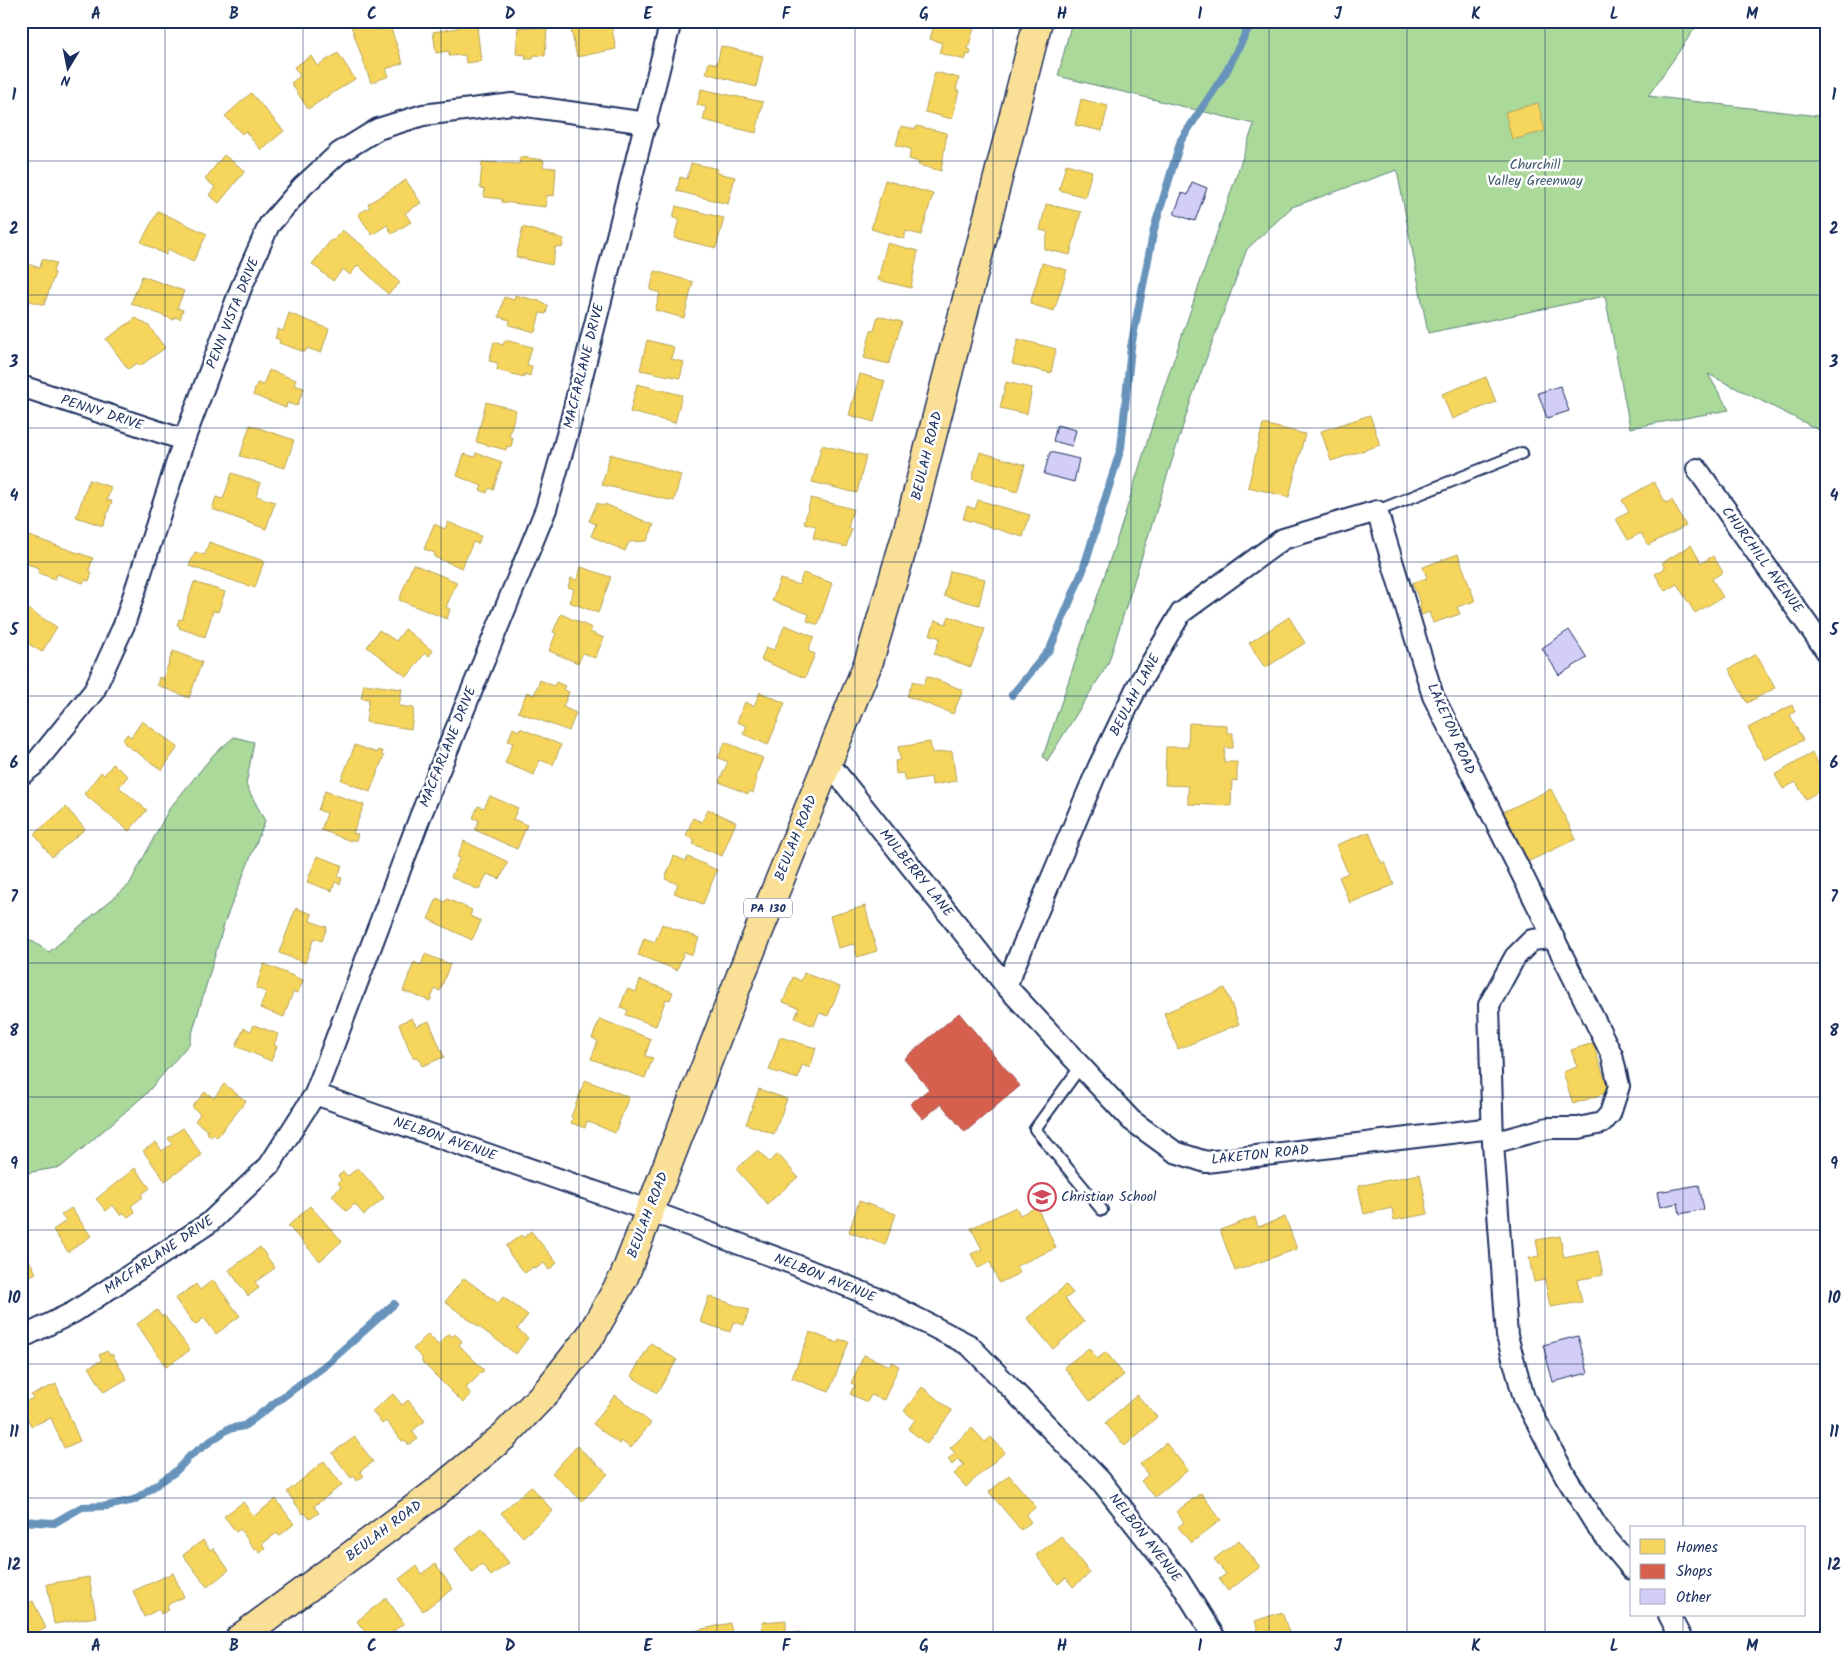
<svg xmlns="http://www.w3.org/2000/svg" width="1848" height="1659" font-family="Kalam,sans-serif">
<rect width="100%" height="100%" fill="#fff"/>
<filter id="ink" filterUnits="userSpaceOnUse"><feTurbulence type="fractalNoise" baseFrequency=".02" numOctaves="2"/><feDisplacementMap in="SourceGraphic" scale="10" xChannelSelector="R" yChannelSelector="G"/><feConvolveMatrix kernelMatrix="1 2 1 2 8 2 1 2 1" color-interpolation-filters="sRGB"/></filter>
<g filter="url(#ink)">
<!-- green -->
<path fill="#aad999" stroke="#62847c" d="M1072,21H1700L1648,96L1827,117V434L1708,374L1729,410L1630,428L1605,296L1428,333L1397,170L1292,207L1247,249L1192,397L1108,664L1047,761L1043,756L1121,527L1160,400L1254,124L1058,76Z
M234,737L254,742L246,785L265,821L225,921L189,1044L146,1094L61,1167L21,1174V934L49,952L129,885L169,809L214,754Z"/>
<!-- homes -->
<path fill="#f6d55c" stroke="#b4a35d" d="M355,21H375L378,30L390,26L403,63L386,69L389,76L371,83L350,23Z
M457,21H481V26H477L481,61L466,63L465,55L449,56V51L436,53L433,32L458,28Z
M569,21H615L611,24L616,49L577,57Z
M743,21H780L778,30Z
M935,21L948,24V21H976L968,49L971,50L970,55L967,54L965,60L939,53L942,43L930,39Z
M518,27L547,29L545,56L534,55L533,59H525L526,55L516,54Z
M721,46L763,56L756,87L706,73L709,62L717,64Z
M338,53L355,79L308,109L291,83L300,76L294,67L311,56L317,66Z
M935,72L959,78L956,90L959,91L952,119L925,112Z
M701,89L763,102L756,133L703,120L706,107L697,105Z
M251,93L284,131L261,150L245,131L242,134L225,116Z
M1081,99L1108,106L1102,131L1075,125Z
M1538,103L1545,131L1512,140L1505,112Z
M901,126L916,129L917,126L947,133L941,171L918,165L919,162L909,159L911,149L896,145Z
M224,155L245,171L219,203L209,195L215,187L205,179Z
M520,157L544,160L543,167L556,168L554,196L547,195L546,207L502,202V199L484,197L485,189L480,188L482,162L519,164Z
M691,163L718,169L717,173L735,177L728,204L677,191L680,177L687,179Z
M1066,164L1092,171L1085,197L1059,190Z
M406,180L421,203L405,213L411,222L392,234L387,225L372,235L358,214L370,207L368,204Z
M885,180L933,194L921,235L906,231L904,239L871,229Z
M1046,204L1081,212L1070,255L1044,249L1048,232L1040,230Z
M676,206L724,218L716,248L674,238L679,219L673,218Z
M158,211L207,234L193,262L168,249L166,255L141,242Z
M523,227L564,239L562,248L556,246L552,265L516,257Z
M342,230L362,245L400,283L388,294L358,265L350,275L343,269L333,281L312,264L331,240L333,241Z
M887,243L918,251L911,288L878,280Z
M42,259L56,263L53,272L55,273L44,305L27,300L28,297L21,295V262L40,268Z
M1042,263L1067,270L1054,311L1030,304Z
M655,271L693,282L684,318L655,310L660,293L650,290Z
M142,276L184,291L177,308L183,310L180,319L175,317L174,320L131,303Z
M515,295L543,302V304L548,305L546,314L540,313L535,332L509,325L510,320L499,317L504,297L514,300Z
M289,313L329,329L321,353L307,348L305,352L279,343L280,340L275,338L278,329L283,331Z
M878,316L902,322L889,364L864,358L871,330L874,331Z
M136,318L149,326L165,348L140,366L137,363L128,369L106,339Z
M1018,339L1056,349L1051,373L1012,364Z
M505,340L532,347L527,365L532,366L530,376L524,374V377L497,370L498,363L489,361L494,342L503,345Z
M647,340L674,347L671,359L684,362L680,378L640,370Z
M269,370L296,380L294,385L304,388L297,406L287,403L286,408L253,395L257,383L263,385Z
M860,374L885,381L874,422L849,415Z
M1486,377L1496,402L1452,419L1442,394Z
M1006,382L1032,388L1027,414L1000,408Z
M637,384L682,395L675,423L630,412Z
M486,402L516,410L509,437L513,438L511,447L507,446L506,450L476,442Z
M1370,415L1380,445L1331,461L1321,431Z
M1263,424L1305,434L1289,497L1248,487Z
M250,425L294,440L285,468L240,456Z
M822,445L866,456L857,493L812,482Z
M980,452L1025,465L1017,492L972,479Z
M476,453L502,462L493,490L489,488L487,493L480,490L482,486L457,476L464,454L475,457Z
M610,454L681,475L674,501L602,485Z
M232,473L261,483L256,496L275,502L266,529L212,509L216,497L223,499Z
M89,480L111,487L107,500L112,501L103,526L76,517Z
M1654,482L1666,503L1672,500L1686,526L1648,545L1641,533L1628,540L1616,519L1629,512L1622,500Z
M811,498L853,509L848,528L852,529L846,547L813,538L816,526L804,523Z
M978,500L1030,515L1023,537L963,519L967,506L975,509Z
M597,503L604,506L605,504L654,525L647,541L629,542L625,551L591,536L596,524L589,521Z
M448,522L481,536L478,544L473,542L462,568L434,557L435,553L424,549L434,524L445,529Z
M26,535L93,558L89,570L92,572L89,581L85,580L83,583L57,574L55,579L38,573L39,568L21,562V541L24,542Z
M209,542L264,561L255,588L189,566L195,552L205,555Z
M1691,545L1701,563L1713,556L1723,572L1712,579L1723,597L1695,613L1677,584L1665,591L1655,574L1665,568L1662,563Z
M1458,554L1475,601L1457,607L1460,614L1433,623L1429,612L1422,615L1419,606L1421,604L1412,583L1427,578L1423,567Z
M413,564L457,582L446,607L450,609L447,619L399,600Z
M581,567L611,577L598,613L569,602L574,589L568,587L571,578L577,580Z
M950,571L985,579L979,605L944,596Z
M803,573L832,583L818,625L807,621L809,614L772,601L780,579L799,585Z
M194,582L225,592L218,612L213,611L205,637L179,628L180,626L177,625L179,619L182,620Z
M21,605L57,627L42,652L22,640L21,641Z
M561,614L592,628L590,632L604,638L595,658L583,653L578,663L549,651L556,633L553,632Z
M949,616L985,629L971,667L934,654L940,638L930,635L935,620L946,624Z
M1289,617L1305,643L1265,668L1249,643Z
M785,625L814,637L808,651L815,654L805,678L761,660L766,647L774,650Z
M405,629L433,651L429,656L425,653L407,677L367,647L379,630L396,641Z
M173,651L202,662L189,698L157,685L159,677L163,679Z
M1756,654L1775,688L1747,703L1729,669Z
M21,663L29,669L21,679Z
M927,676L963,690L953,714L907,696L913,681L923,685Z
M540,680L554,686L556,682L565,686L563,689L569,692L563,707L576,713L569,731L518,712L527,692L534,695Z
M364,684L402,689L399,706L414,708L411,729L366,722L369,699L361,698Z
M760,692L785,703L768,745L743,734L747,726L737,722L745,702L754,706Z
M1792,705L1795,712L1790,715L1803,740L1765,760L1748,728Z
M142,721L178,747L162,770L125,744L123,740L127,734L131,737Z
M1189,723L1227,725V733H1233V748H1225L1224,762H1237V781L1232,780L1231,806L1188,804V786L1165,785L1166,747H1188Z
M513,728L519,731L520,728L561,745L553,765L540,760L534,775L505,763L513,743L508,741Z
M725,742L763,758L755,778L757,779L753,793L749,791L748,794L719,782L728,762L718,758Z
M930,742L932,753L952,751L956,781L932,785L931,777L905,781L903,773L896,774L895,761L900,760L898,747Z
M355,745L377,753L378,750L383,752L381,755L384,756L370,792L341,780Z
M1812,753L1825,776L1827,775V786L1806,799L1796,782L1783,789L1775,775Z
M113,764L128,776L119,787L147,810L129,831L84,794L101,772L104,775Z
M1551,789L1576,839L1521,865L1497,815Z
M325,791L364,805L353,833L358,834L356,841L351,839V841L321,830L327,813L318,810Z
M490,796L518,808L513,819L527,825L517,849L475,830L479,820L473,818L478,806L484,808Z
M66,807L85,829L52,857L34,834Z
M708,809L736,822L722,856L693,844L695,840L686,836L693,818L702,822Z
M1369,832L1382,864L1385,862L1394,885L1350,903L1339,877L1348,873L1336,845Z
M464,841L508,862L500,879L487,874L479,890L451,877L460,858L457,857Z
M317,856L342,865L338,877L342,878L340,884L335,882L332,891L307,882Z
M674,856L686,861L688,857L717,870L703,904L674,893L678,884L665,879Z
M437,898L445,902L447,899L472,910L470,916L481,921L472,940L428,919Z
M865,906L877,951L857,957L854,944L838,948L830,916Z
M296,908L312,914L310,921L327,927L322,941L314,938L305,963L279,953Z
M662,924L699,938L692,955L684,952L677,970L638,955L644,938L655,942Z
M425,954L450,964L440,991L435,989L430,1001L403,991L414,962L421,965Z
M264,964L303,980L298,993L293,992L284,1017L260,1008L266,992L256,988Z
M804,973L840,987L828,1016L819,1013L814,1026L795,1018L799,1008L783,1002L793,977L801,981Z
M640,980L673,992L670,1000L666,999L656,1026L626,1015L628,1010L620,1007L627,989L636,992Z
M1225,988L1239,1024L1178,1049L1164,1013Z
M412,1018L416,1026L429,1021L444,1057L422,1066L417,1056L413,1058L399,1024Z
M600,1019L651,1039L645,1056L653,1058L645,1078L591,1059L598,1041L592,1038Z
M254,1025L278,1034L274,1045L277,1046L271,1061L236,1046L244,1028L251,1031Z
M780,1037L816,1048L810,1068L802,1065L798,1079L769,1070Z
M1593,1043L1609,1092L1573,1104L1563,1072L1577,1067L1571,1050Z
M585,1080L629,1097L615,1133L587,1121L585,1128L571,1123L573,1118L571,1117Z
M224,1084L246,1101L217,1137L213,1134L211,1137L207,1133L208,1131L195,1121L200,1114L192,1107L205,1092L214,1098Z
M759,1089L787,1099L774,1134L746,1124Z
M183,1128L202,1155L165,1181L143,1151L156,1142L162,1151L172,1144L168,1138Z
M758,1150L769,1162L778,1154L798,1177L767,1204L736,1169Z
M135,1168L150,1188L141,1195L143,1197L131,1206L135,1212L128,1217L124,1213L120,1215L113,1205L106,1211L96,1199Z
M358,1168L384,1198L364,1215L355,1204L346,1211L332,1195L341,1187L338,1183L341,1180L338,1176L343,1172L348,1176Z
M1420,1174L1428,1214L1394,1220L1392,1208L1364,1214L1358,1186Z
M859,1201L896,1214L885,1245L849,1232Z
M310,1206L342,1241L320,1261L288,1226Z
M1016,1207L1020,1215L1037,1207L1056,1248L1016,1266L1020,1273L999,1283L990,1262L978,1268L971,1254L982,1249L971,1228Z
M71,1208L91,1236L68,1252L53,1230L66,1221L61,1215Z
M1255,1217L1258,1227L1285,1217L1297,1249L1235,1271L1220,1230Z
M531,1231L557,1263L549,1270L544,1263L535,1269L533,1267L525,1273L508,1252L509,1250L506,1246L521,1235L523,1238Z
M1560,1236L1564,1258L1598,1251L1603,1275L1577,1280L1582,1302L1550,1307L1545,1280L1534,1282L1529,1258L1539,1256L1536,1240Z
M21,1245L36,1273L21,1281Z
M260,1247L275,1268L255,1282L259,1288L248,1296L229,1270Z
M464,1278L498,1303L503,1297L528,1315L517,1329L528,1338L516,1354L445,1302Z
M213,1280L240,1316L216,1334L204,1318L195,1325L175,1299L196,1284L200,1290Z
M1066,1285L1073,1293L1065,1299L1084,1322L1053,1349L1027,1318Z
M709,1296L749,1310L744,1325L733,1322L730,1332L700,1322Z
M157,1310L162,1317L164,1315L190,1350L166,1367L137,1324Z
M810,1332L838,1343L839,1339L849,1342L829,1392L792,1378Z
M449,1333L452,1337L455,1334L462,1341L459,1345L484,1370L466,1388L471,1394L463,1403L421,1361L423,1359L413,1349L428,1334L438,1345Z
M651,1343L677,1360L657,1393L631,1376Z
M1089,1348L1097,1359L1106,1352L1124,1375L1090,1401L1064,1367Z
M107,1351L110,1355L112,1354L127,1379L104,1392L89,1367L102,1360L99,1355Z
M864,1355L890,1366L891,1362L899,1366L884,1400L871,1395L867,1402L850,1394L855,1385L851,1383Z
M56,1384L80,1441L64,1448L51,1418L31,1426L21,1404L33,1398L31,1395Z
M922,1387L952,1411L927,1444L908,1429L915,1420L904,1411Z
M393,1394L402,1405L408,1400L425,1421L412,1431L418,1439L409,1445L404,1440L402,1441L386,1421L382,1424L372,1411Z
M615,1395L651,1423L631,1448L621,1441L619,1444L593,1424Z
M1137,1395L1157,1417L1125,1446L1105,1423Z
M972,1428L985,1442L991,1437L1005,1452L966,1487L954,1474L964,1465L958,1459L952,1465L948,1459L955,1453L950,1448Z
M355,1437L373,1462L360,1471L364,1476L357,1481L354,1476L351,1478L332,1453Z
M1166,1443L1188,1470L1155,1497L1141,1481L1148,1475L1140,1464Z
M577,1446L608,1474L582,1501L552,1473Z
M324,1461L342,1485L314,1506L319,1513L310,1519L305,1513L303,1514L287,1492Z
M1009,1475L1036,1507L1026,1515L1031,1522L1021,1530L989,1492Z
M531,1486L553,1511L523,1537L501,1513Z
M1201,1493L1221,1520L1191,1543L1178,1527L1184,1522L1176,1512Z
M276,1499L294,1524L279,1536L277,1533L262,1544L266,1548L260,1553L257,1549L255,1550L240,1529L236,1532L224,1516L243,1502L254,1516Z
M482,1528L509,1563L491,1576L482,1564L472,1572L455,1549Z
M1061,1536L1090,1573L1073,1587L1066,1578L1058,1584L1036,1555Z
M203,1540L210,1550L213,1548L229,1570L207,1587L183,1555Z
M1239,1540L1260,1567L1228,1591L1219,1579L1226,1574L1214,1559Z
M435,1564L453,1589L423,1611L399,1579L416,1566L421,1574Z
M173,1573L184,1597L167,1605L169,1610L161,1614L159,1609L144,1617L133,1591Z
M89,1577L96,1617L54,1624L47,1584Z
M386,1598L404,1623L385,1638H369L357,1621Z
M33,1601L46,1628L27,1638H21V1607Z
M1282,1612L1291,1638H1260L1255,1621Z
M786,1620V1633L800,1632L801,1638H763L762,1622Z
M730,1623L733,1638H696L694,1631Z
M1115,1632L1120,1638H1107Z"/>
<!-- shops -->
<path fill="#d6604d" stroke="#9e5152" d="M959,1013L1020,1086L965,1132L941,1104L923,1119L910,1104L929,1089L904,1059Z"/>
<g fill="none" stroke-linecap="round" stroke-linejoin="round">
<!-- stream -->
<path stroke="#6794bc" stroke-width="8" d="M1807,21L1827,27
M1012,695L1050,649L1083,570L1121,448L1131,347L1154,229L1181,140L1226,72L1252,21
M21,1521L54,1523L82,1507L107,1506L134,1500L175,1472L191,1455L228,1429L244,1426L327,1364L394,1304"/>
</g>
<!-- building -->
<path fill="#d2cef7" stroke="#1b2f5e" d="M1192,182L1207,188L1195,221L1174,214L1182,193L1188,195Z
M1560,386L1569,411L1547,418L1538,393Z
M1057,425L1076,430L1072,446L1053,441Z
M1050,452L1079,459L1074,482L1044,474Z
M1569,630L1587,658L1559,675L1542,648Z
M1699,1185L1704,1209L1680,1214L1678,1203L1660,1207L1657,1192Z
M1578,1336L1588,1373L1553,1382L1543,1345Z"/>
<g fill="none" stroke-linecap="round" stroke-linejoin="round">
<defs>
<path id="service" d="M1377,511L1522,453
M1081,1066L1035,1129L1102,1210"/>
<path id="minor" d="M21,386L184,440
M1697,469L1827,652
M827,761L1006,986L1131,1120L1175,1152L1206,1162L1492,1128
M21,775L33,766L94,691L124,625L184,440L241,288L269,225L303,186L339,153L378,129L423,115L512,104L647,123
M1552,938L1532,940L1515,957L1489,1005L1493,1143L1507,1336L1524,1398L1566,1477L1598,1528L1632,1569
M1006,986L1099,766L1137,687L1181,613L1283,539L1377,511L1433,696L1612,1055L1619,1086L1610,1114L1602,1123L1579,1128H1548L1493,1143
M315,1094L650,1211L791,1263L881,1300L969,1345L1100,1480L1178,1579L1215,1638
M21,1338L74,1312L209,1223L269,1166L315,1094L420,817L546,509L569,428L671,21
M1669,1615L1681,1638"/>
<path id="primary" d="M240,1638L434,1494L504,1436L548,1390L591,1335L624,1277L741,975L869,661L909,526L1038,21"/>
</defs>
<!-- service casing -->
<use href="#service" stroke="#1b2f5e" stroke-width="14"/>
<!-- minor casing -->
<use href="#minor" stroke="#1b2f5e" stroke-width="24"/>
<!-- primary casing -->
<use href="#primary" stroke="#1b2f5e" stroke-width="31"/>
<!-- service -->
<use href="#service" stroke="#fff" stroke-width="10"/>
<!-- minor -->
<use href="#minor" stroke="#fff" stroke-width="20"/>
<!-- primary -->
<use href="#primary" stroke="#fadf96" stroke-width="28"/>
</g>
</g>
<!-- grid -->
<path fill="none" stroke="#1b2f5e" stroke-width="1" stroke-opacity="0.55" d="M165,21V1638M303,21V1638M441,21V1638M579,21V1638M717,21V1638M855,21V1638M993,21V1638M1131,21V1638M1269,21V1638M1407,21V1638M1545,21V1638M1683,21V1528M21,161H1827M21,295H1827M21,428H1827M21,562H1827M21,696H1827M21,830H1827M21,963H1827M21,1097H1827M21,1230H1827M21,1364H1827M21,1498H1827M1683,1615V1638"/>
<!-- icons -->
<defs>
<symbol id="school-ring" viewBox="-11 -11 22 22"><circle r="9.5" fill="#fff" stroke="#d1495b" stroke-width="1.5"/><path d="M0-5L7-2L0 1L-7-2ZM-4 1L0 2.5L4 1V4Q0 6-4 4Z" fill="#d1495b"/></symbol>
</defs>
<g fill-rule="evenodd">
<use href="#school-ring" x="1026" y="1181" width="32" height="32"/>
</g>
<g text-anchor="middle" dominant-baseline="central" stroke-width="5" stroke-linejoin="round" paint-order="stroke">
<!-- shield labels -->
<rect fill="#fff" stroke="#5f6d8e" stroke-width="1" x="744" y="898.5" width="48" height="19" rx="4"/>
<g font-size="12" font-weight="bold" fill="#1b2f5e">
<text x="768" y="908">PA 130</text>
</g>
<!-- park labels -->
<g font-size="14" fill="#3f5a6d" stroke="#fff">
<text x="1535" y="165">Churchill<tspan x="1535" dy="16">Valley Greenway</tspan></text>
</g>
<!-- street labels -->
<g font-size="14" fill="#1b2f5e" stroke="#fff">
<text transform="translate(233 313) rotate(-68)">PENN VISTA DRIVE</text>
<text transform="translate(584 366) rotate(-76)">MACFARLANE DRIVE</text>
<text transform="translate(102 413) rotate(18)">PENNY DRIVE</text>
<text transform="translate(927 456) rotate(-76)">BEULAH ROAD</text>
<text transform="translate(1762 560) rotate(54)">CHURCHILL AVENUE</text>
<text transform="translate(1135 695) rotate(-62)">BEULAH LANE</text>
<text transform="translate(1451 729) rotate(66)">LAKETON ROAD</text>
<text transform="translate(448 747) rotate(-68)">MACFARLANE DRIVE</text>
<text transform="translate(796 838) rotate(-68)">BEULAH ROAD</text>
<text transform="translate(916 873) rotate(51)">MULBERRY LANE</text>
<text transform="translate(445 1139) rotate(19)">NELBON AVENUE</text>
<text transform="translate(1260 1155) rotate(-6)">LAKETON ROAD</text>
<text transform="translate(648 1215) rotate(-69)">BEULAH ROAD</text>
<text transform="translate(159 1255) rotate(-34)">MACFARLANE DRIVE</text>
<text transform="translate(825 1278) rotate(22)">NELBON AVENUE</text>
<text transform="translate(384 1531) rotate(-37)">BEULAH ROAD</text>
<text transform="translate(1145 1538) rotate(52)">NELBON AVENUE</text>
</g>
<!-- poi labels -->
<g font-size="14" fill="#1b2f5e" stroke="#fff" text-anchor="start">
<text x="1061" y="1197">Christian School</text>
</g>
</g>
<!-- margin -->
<rect width="1848" height="1659" fill="none" stroke="#fff" stroke-width="55"/>
<!-- legend -->
<rect x="1630" y="1526" width="175" height="90" fill="#ffffff" stroke="#a4acbf"/>
<rect x="1640" y="1539" width="25" height="15" fill="#f6d55c" stroke="#a4acbf"/>
<text x="1676" y="1552" font-size="15" fill="#1b2f5e">Homes</text>
<rect x="1640" y="1564" width="25" height="15" fill="#d6604d" stroke="#a4acbf"/>
<text x="1676" y="1576" font-size="15" fill="#1b2f5e">Shops</text>
<rect x="1640" y="1589" width="25" height="15" fill="#d2cef7" stroke="#a4acbf"/>
<text x="1676" y="1602" font-size="15" fill="#1b2f5e">Other</text>
<!-- north arrow -->
<g transform="translate(68 68) rotate(190)" stroke="#ffffff" stroke-width="4" paint-order="stroke">
<path d="M0-4L9 19L0 12L-9 19Z" fill="#1b2f5e"/>
<text y="-8" font-size="14" font-weight="bold" text-anchor="middle" fill="#1b2f5e">N</text>
</g>
<rect x="28" y="28" width="1792" height="1604" fill="none" stroke="#1b2f5e" stroke-width="2"/>
<g font-size="16" text-anchor="middle" font-weight="bold" fill="#1b2f5e">
<text x="96" y="19">A</text>
<text x="234" y="19">B</text>
<text x="372" y="19">C</text>
<text x="510" y="19">D</text>
<text x="648" y="19">E</text>
<text x="786" y="19">F</text>
<text x="924" y="19">G</text>
<text x="1062" y="19">H</text>
<text x="1200" y="19">I</text>
<text x="1338" y="19">J</text>
<text x="1476" y="19">K</text>
<text x="1614" y="19">L</text>
<text x="1752" y="19">M</text>
<text x="14" y="100">1</text>
<text x="1834" y="100">1</text>
<text x="14" y="234">2</text>
<text x="1834" y="234">2</text>
<text x="14" y="367">3</text>
<text x="1834" y="367">3</text>
<text x="14" y="501">4</text>
<text x="1834" y="501">4</text>
<text x="14" y="635">5</text>
<text x="1834" y="635">5</text>
<text x="14" y="768">6</text>
<text x="1834" y="768">6</text>
<text x="14" y="902">7</text>
<text x="1834" y="902">7</text>
<text x="14" y="1036">8</text>
<text x="1834" y="1036">8</text>
<text x="14" y="1169">9</text>
<text x="1834" y="1169">9</text>
<text x="14" y="1303">10</text>
<text x="1834" y="1303">10</text>
<text x="14" y="1437">11</text>
<text x="1834" y="1437">11</text>
<text x="14" y="1570">12</text>
<text x="1834" y="1570">12</text>
<text x="96" y="1651">A</text>
<text x="234" y="1651">B</text>
<text x="372" y="1651">C</text>
<text x="510" y="1651">D</text>
<text x="648" y="1651">E</text>
<text x="786" y="1651">F</text>
<text x="924" y="1651">G</text>
<text x="1062" y="1651">H</text>
<text x="1200" y="1651">I</text>
<text x="1338" y="1651">J</text>
<text x="1476" y="1651">K</text>
<text x="1614" y="1651">L</text>
<text x="1752" y="1651">M</text>
</g>
</svg>
